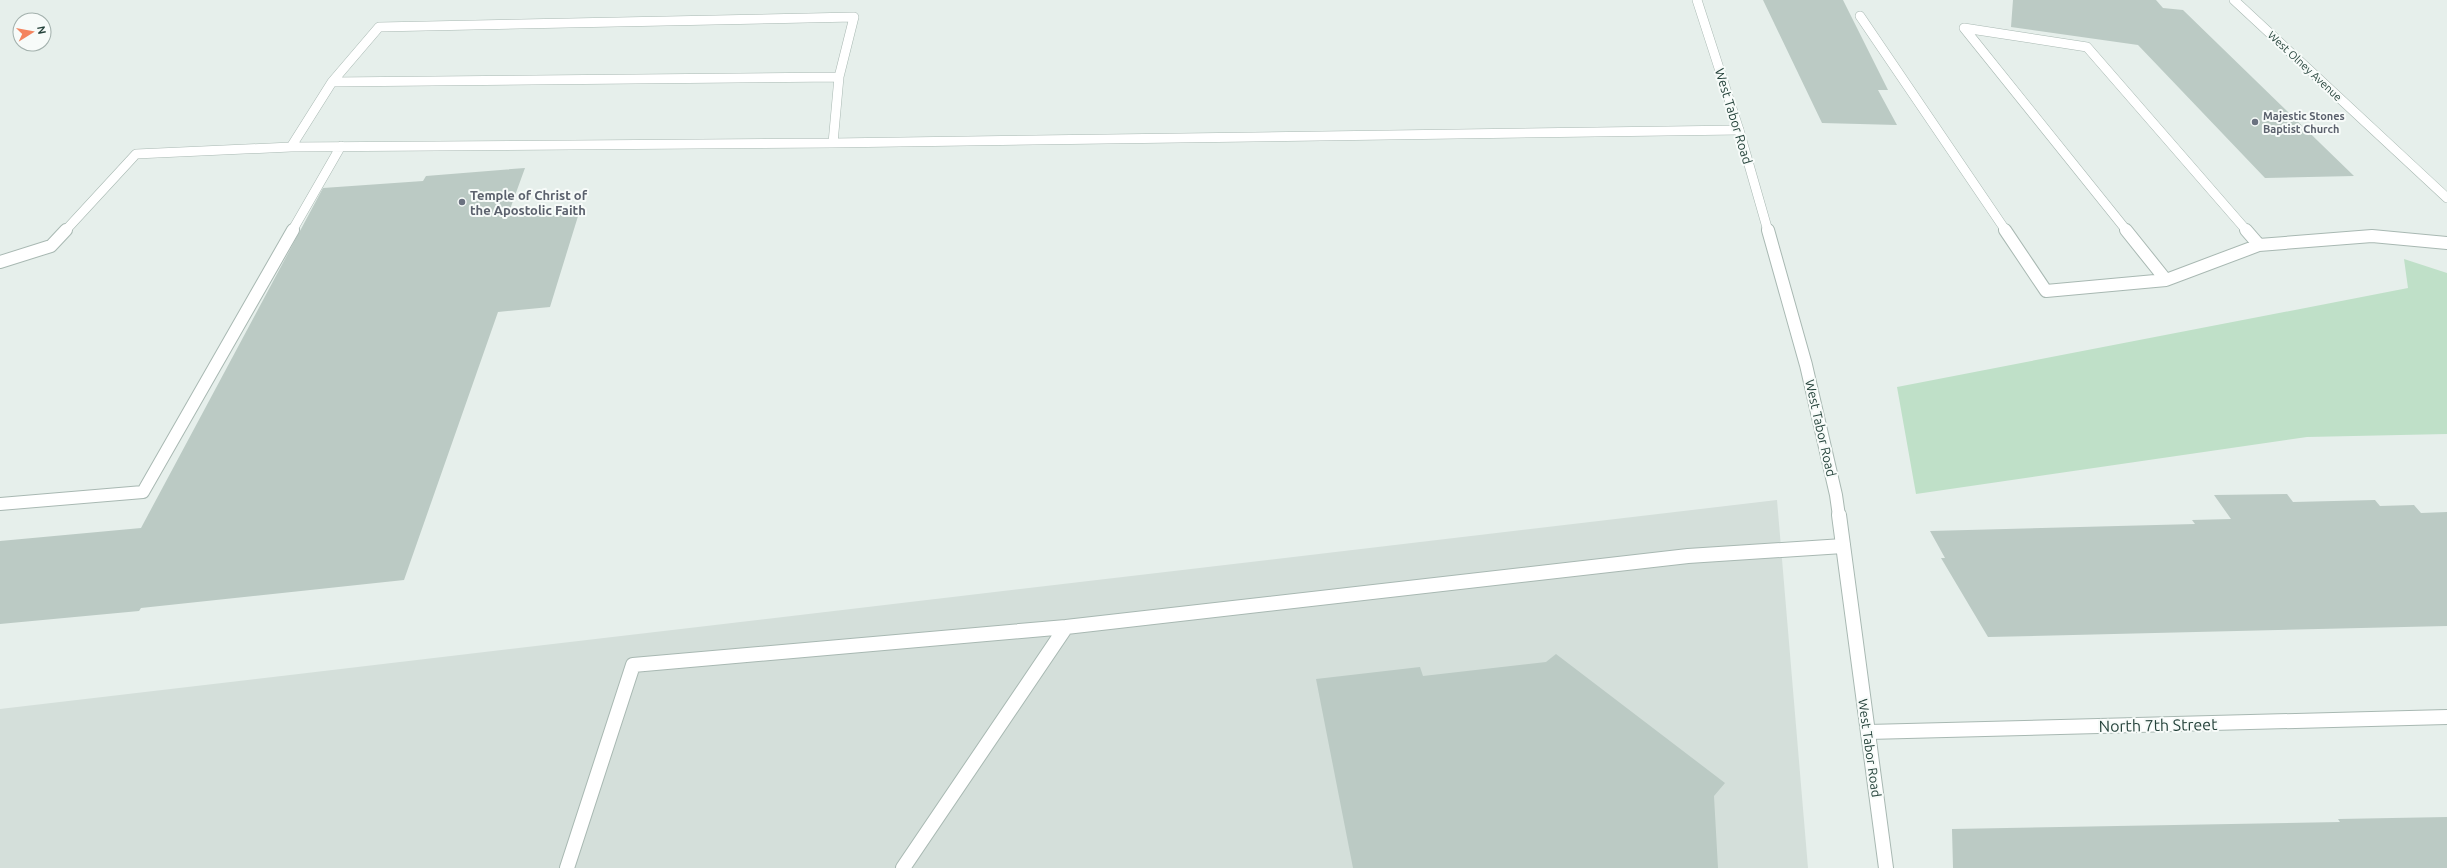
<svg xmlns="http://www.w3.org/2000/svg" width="2447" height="868" font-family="Ubuntu,sans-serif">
<rect width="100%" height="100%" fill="#e6efeb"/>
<!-- built -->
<path fill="#d4dfda" d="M1777,500L1808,868H0V709Z"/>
<!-- green -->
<path fill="#bfe0c8" d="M2404,259L2447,273V434L2307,437L1916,494L1897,387L2408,288Z"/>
<!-- building -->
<path fill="#bbcac4" d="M1763,0H1843L1888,90H1878L1897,125L1822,123Z
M2013,0H2156L2163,8L2183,10L2354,176L2265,178L2138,45L2011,27Z
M525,168L509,212L551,208L549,216L579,213L550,307L498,312L404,580L141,608L139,611L0,624V541L141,528L323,188L423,181L426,176Z
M2287,494L2293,502L2375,500L2380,506L2414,505L2421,513L2447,512V626L1988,637L1941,558H1945L1930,531L2195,524L2192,520L2231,519L2214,495Z
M1556,654L1725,783L1714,796L1718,868H1353L1316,679L1420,667L1423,676L1546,662Z
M2447,817V868H1953L1952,829L2340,822L2338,819Z"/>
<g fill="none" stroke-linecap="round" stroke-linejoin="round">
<defs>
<path id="service-far2" d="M1860,16L2006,231
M839,77L332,82L291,147L833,143L1739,130
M332,82L379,27L854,17L839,77L833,143
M65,231L136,154L291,147
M292,231L341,146
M2127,231L1964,28L2087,47L2247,231"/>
<path id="service-far1" d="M2005,230L2046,291L2166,280L2126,230
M2246,230L2259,245L2372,236L2447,243
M0,262L51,246L66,230
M2166,280L2259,245
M0,504L143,492L293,230"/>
<path id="service" d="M567,868L633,665L1066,627
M903,868L1066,627L1688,556L1843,546"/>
<path id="minor" d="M1868,732L2447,717"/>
<path id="tertiary-far2" d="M1697,0L1739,130L1768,231
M2234,0L2447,198"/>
<path id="tertiary-far1" d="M1768,230L1806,365L1836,495L1839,516"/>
<path id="tertiary" d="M1839,515L1886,868"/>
</defs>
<!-- service-far2 casing -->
<use href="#service-far2" stroke="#a8b8b2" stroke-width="10"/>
<!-- service-far1 casing -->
<use href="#service-far1" stroke="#a8b8b2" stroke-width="14"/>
<!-- service casing -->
<use href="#service" stroke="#a8b8b2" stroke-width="16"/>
<!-- minor casing -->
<use href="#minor" stroke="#a8b8b2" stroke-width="16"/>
<!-- tertiary-far2 casing -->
<use href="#tertiary-far2" stroke="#a8b8b2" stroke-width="10"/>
<!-- tertiary-far1 casing -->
<use href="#tertiary-far1" stroke="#a8b8b2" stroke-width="14"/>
<!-- tertiary casing -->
<use href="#tertiary" stroke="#a8b8b2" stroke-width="16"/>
<!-- service-far2 -->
<use href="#service-far2" stroke="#fff" stroke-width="9"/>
<!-- service-far1 -->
<use href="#service-far1" stroke="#fff" stroke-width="12"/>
<!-- service -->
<use href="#service" stroke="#fff" stroke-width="14"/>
<!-- minor -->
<use href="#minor" stroke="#fff" stroke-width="14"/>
<!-- tertiary-far2 -->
<use href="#tertiary-far2" stroke="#fff" stroke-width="9"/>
<!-- tertiary-far1 -->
<use href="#tertiary-far1" stroke="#fff" stroke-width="12"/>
<!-- tertiary -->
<use href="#tertiary" stroke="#fff" stroke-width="14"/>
</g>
<!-- markers -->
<g fill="#6b7280" stroke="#f7fbf9" stroke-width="1.5">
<circle cx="2255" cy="122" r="4"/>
<circle cx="462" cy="202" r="4"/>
</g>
<g text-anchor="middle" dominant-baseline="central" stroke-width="4" stroke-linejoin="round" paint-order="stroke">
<!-- far-street labels -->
<g font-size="11" fill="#24423a" stroke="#f7fbf9">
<text transform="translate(2305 66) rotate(43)">West Olney Avenue</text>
</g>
<!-- far-worship labels -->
<g font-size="11" font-weight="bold" fill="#5b616d" stroke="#f7fbf9" text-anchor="start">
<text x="2263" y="116">Majestic Stones<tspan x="2263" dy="13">Baptist Church</tspan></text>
</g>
<!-- street labels -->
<g font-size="13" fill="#24423a" stroke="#f7fbf9">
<text transform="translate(1734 116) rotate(73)">West Tabor Road</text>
<text transform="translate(1821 428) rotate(77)">West Tabor Road</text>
<text transform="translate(1870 748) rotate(82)">West Tabor Road</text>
</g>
<!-- worship labels -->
<g font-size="13" font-weight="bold" fill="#5b616d" stroke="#f7fbf9" text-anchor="start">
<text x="470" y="195">Temple of Christ of<tspan x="470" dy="15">the Apostolic Faith</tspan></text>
</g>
<!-- near-street labels -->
<g font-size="16" fill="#24423a" stroke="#f7fbf9">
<text transform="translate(2158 725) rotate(-1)">North 7th Street</text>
</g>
</g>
<!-- north arrow -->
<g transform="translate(32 32) rotate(79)"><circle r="19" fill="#f7fbf9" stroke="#a3b1ad"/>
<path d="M0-3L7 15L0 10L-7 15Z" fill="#f4845f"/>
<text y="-6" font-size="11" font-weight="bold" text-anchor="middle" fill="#24423a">N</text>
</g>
</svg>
